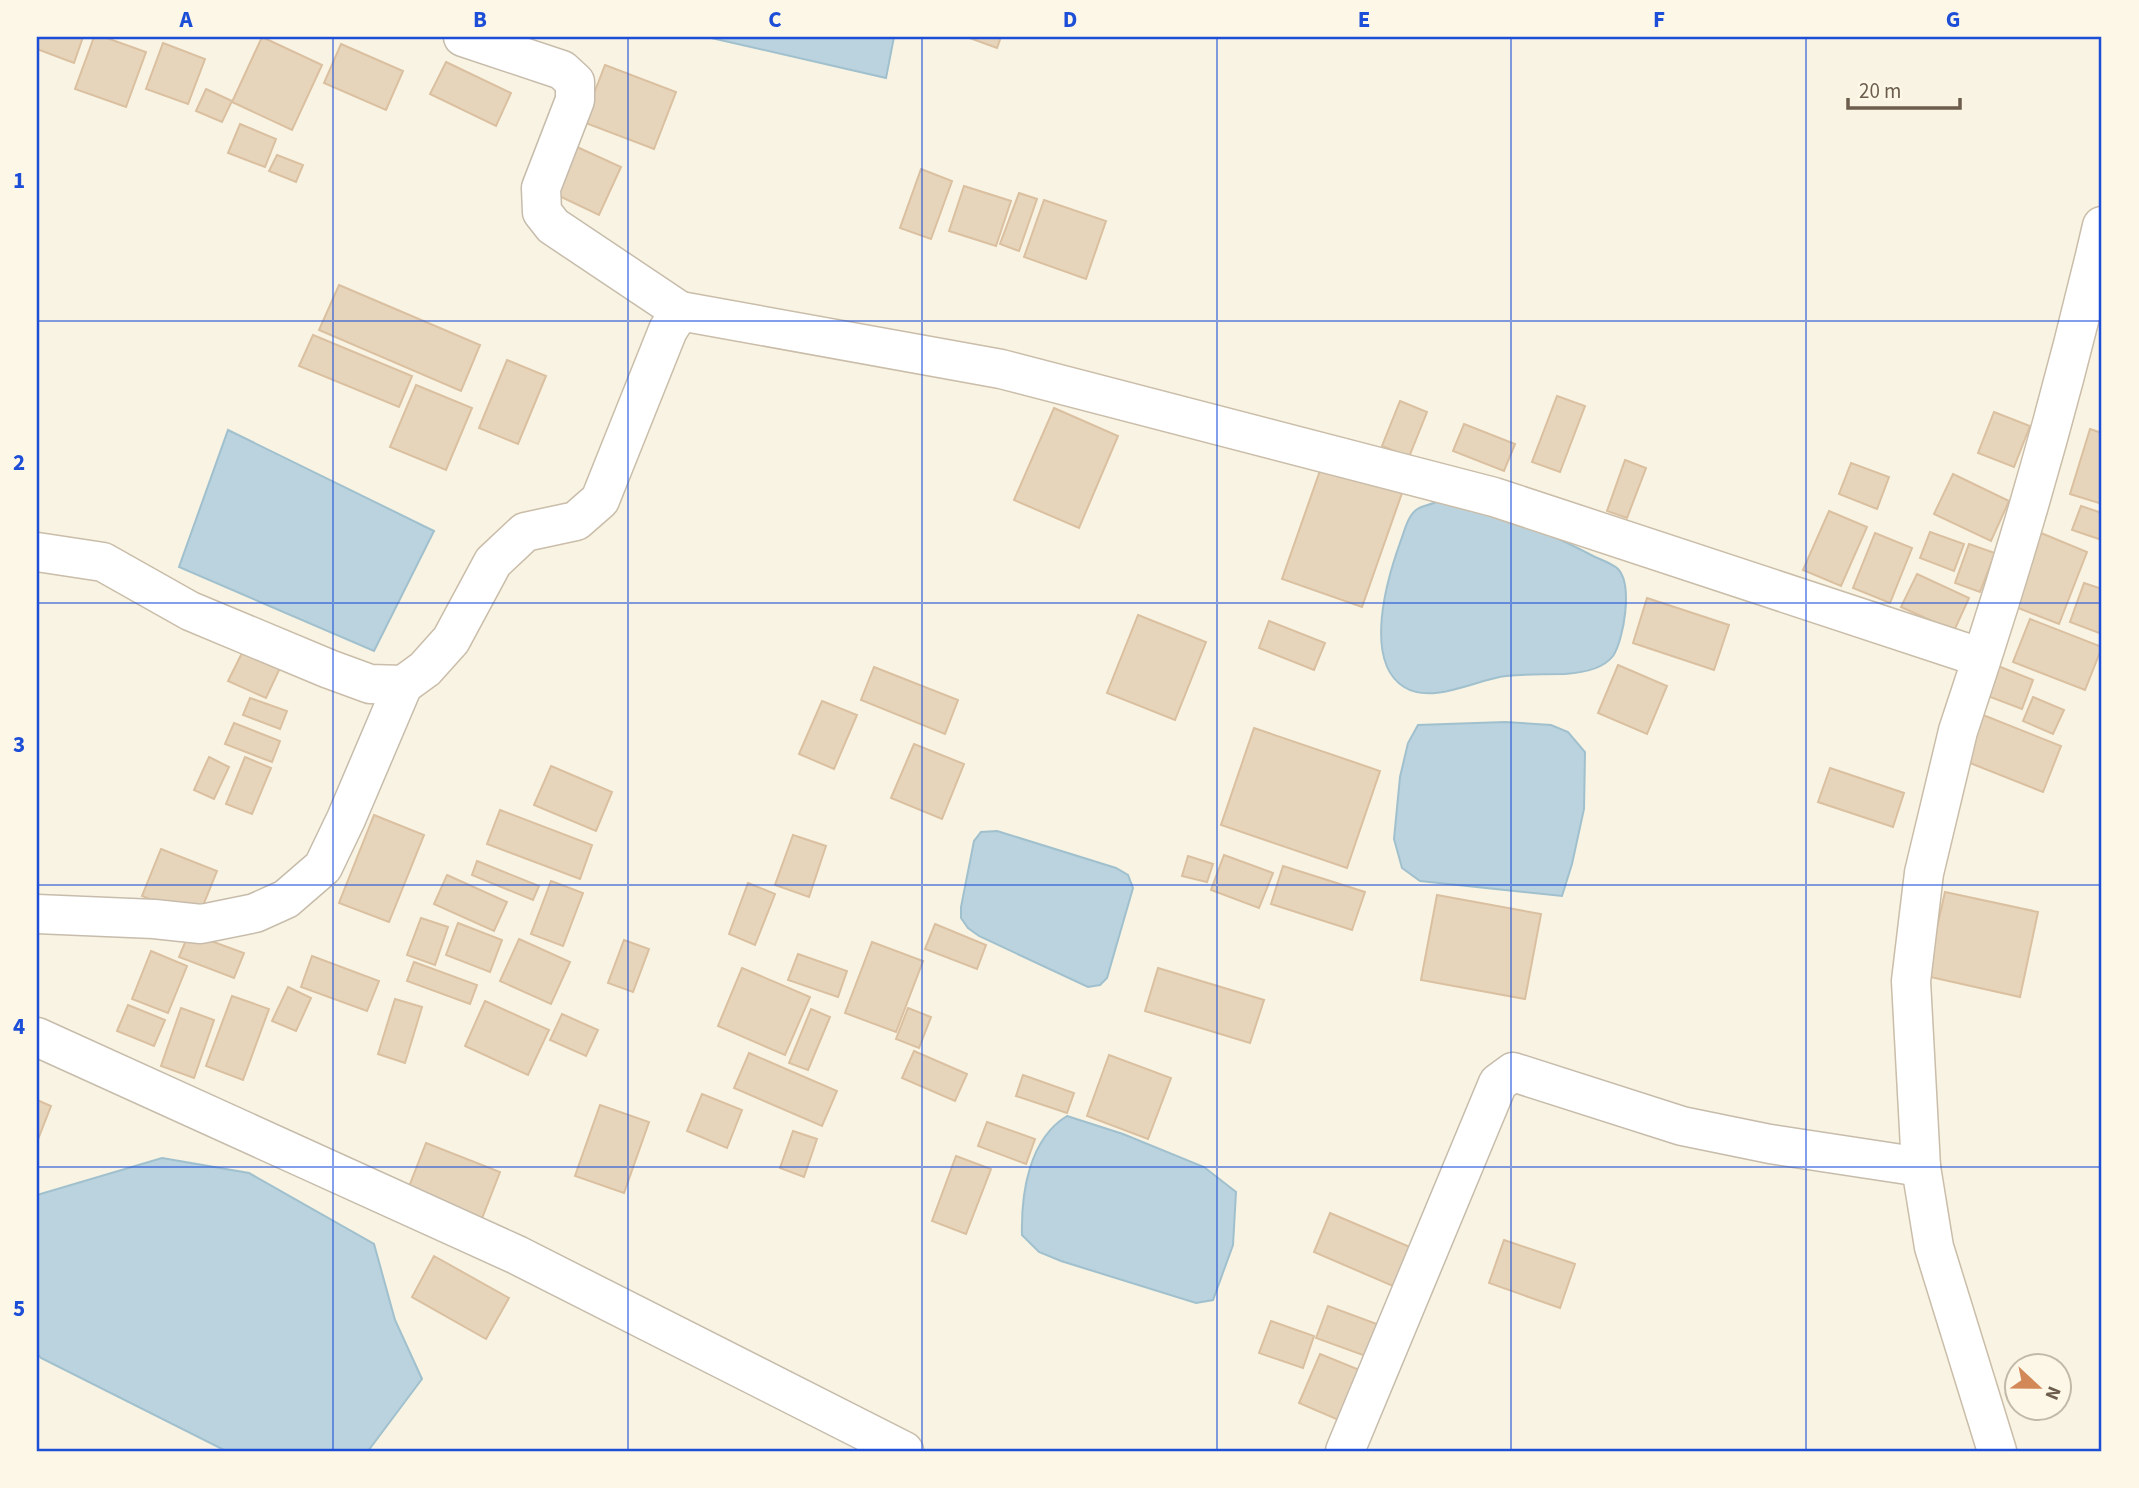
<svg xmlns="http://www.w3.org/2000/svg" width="2139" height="1488" font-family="'Source Sans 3',sans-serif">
<rect width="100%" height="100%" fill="#f8f3e2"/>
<!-- water -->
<path fill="#bad3de" stroke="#a1c0ce" stroke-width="2" d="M707,37H894L886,78Z
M228,430L434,531L374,651L179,567Z
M1436,502C1491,508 1546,531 1595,557C1602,560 1613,564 1618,569C1633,585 1624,639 1613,656C1603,669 1580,673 1565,674C1545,674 1526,674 1506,676C1477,679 1433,705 1404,687C1363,661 1387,579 1400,543C1404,533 1407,517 1416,510C1421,506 1430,505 1436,502Z
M1505,722L1551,725L1568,732L1585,752L1584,809L1572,864L1562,896L1420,881L1402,868L1394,839L1400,777L1408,743L1418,725Z
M997,831L1116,868L1128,875L1133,888L1107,978L1100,985L1088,987L979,936L968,928L961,918V907L974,841L981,832Z
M1067,1116L1123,1134L1204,1167L1236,1192L1233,1245L1213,1300L1196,1303L1061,1261L1039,1252L1022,1235C1021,1193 1029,1139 1067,1116Z
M162,1158L249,1173L374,1244L395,1320L422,1379L368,1451H226L41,1358L37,1353V1195Z"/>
<!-- building -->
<path fill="#e7d5bb" stroke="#dac0a0" stroke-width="2" d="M37,37H83L74,63L37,49Z
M94,37H104L146,52L126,107L75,89Z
M262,37L322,65L292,130L232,102Z
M967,37H1001L997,48Z
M163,43L205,59L188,104L146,89Z
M341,44L403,71L386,110L324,83Z
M446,62L511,93L496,126L430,94Z
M605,65L676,92L654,149L583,122Z
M206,89L232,101L222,122L196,111Z
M240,124L276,139L265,167L228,153Z
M577,147L621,167L599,215L555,194Z
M277,155L303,165L296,182L269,171Z
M921,169L952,181L931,239L900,228Z
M964,186L1011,201L996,246L949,231Z
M1019,193L1037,199L1019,251L1000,244Z
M1044,200L1106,221L1086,279L1024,257Z
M339,285L480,345L461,391L319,330Z
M313,335L412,376L399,407L299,366Z
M507,360L546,376L518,444L479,428Z
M416,385L472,408L446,470L390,447Z
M1557,396L1585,406L1560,472L1532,462Z
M1400,401L1427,412L1409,457L1382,446Z
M1054,408L1118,436L1079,528L1014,500Z
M1994,412L2030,426L2014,467L1978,453Z
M1464,424L1515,444L1504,471L1453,451Z
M2090,429L2102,433V504L2070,494Z
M1625,460L1646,468L1627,518L1607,511Z
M1851,463L1889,477L1877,509L1839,494Z
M1322,465L1402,493L1362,607L1282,579Z
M1953,474L2009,501L1991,541L1934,514Z
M2081,506L2102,513V540L2072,530Z
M1829,511L1867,527L1841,586L1803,570Z
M1930,532L1964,544L1954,571L1920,558Z
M1875,533L1912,548L1890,603L1853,588Z
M2041,533L2087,552L2059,624L2013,606Z
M1969,544L1995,553L1980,592L1955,583Z
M1917,574L1969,598L1954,631L1901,607Z
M2084,583L2102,589V634L2070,622Z
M1647,598L1729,625L1714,670L1633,643Z
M1138,615L1206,642L1175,720L1107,693Z
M2030,619L2102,647L2085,690L2013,662Z
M1269,621L1325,643L1314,670L1259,648Z
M243,651L280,668L266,698L228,681Z
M1988,662L2033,680L2022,709L1977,692Z
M1618,665L1667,686L1647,734L1598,713Z
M874,667L958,700L945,734L861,700Z
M2033,697L2064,710L2053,734L2023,721Z
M250,698L287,711L280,729L243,715Z
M822,701L857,715L834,769L799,754Z
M1978,713L2061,746L2043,792L1960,759Z
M234,723L280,741L272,762L225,744Z
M1254,728L1380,771L1347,868L1221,825Z
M914,744L964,764L942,819L891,798Z
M209,757L229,767L214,799L194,790Z
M245,757L271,768L252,814L226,804Z
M551,766L612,792L596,831L534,805Z
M1830,768L1904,793L1893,827L1818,802Z
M500,810L592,845L580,879L487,844Z
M374,815L424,835L389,922L339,903Z
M793,835L826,846L809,897L775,885Z
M161,849L217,871L198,918L142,896Z
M1224,855L1273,873L1259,908L1211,890Z
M1188,856L1213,864L1207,882L1182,876Z
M477,861L539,886L533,900L472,875Z
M1283,866L1365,892L1352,930L1271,904Z
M447,875L507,902L494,931L434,904Z
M551,881L583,893L563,946L531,934Z
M748,883L775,894L755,945L729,934Z
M1945,892L2038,912L2020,997L1926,976Z
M1437,895L1541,914L1525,999L1421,980Z
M421,918L448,927L435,965L407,955Z
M458,923L502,940L490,972L446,955Z
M935,924L986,945L977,969L925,949Z
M189,933L244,953L234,978L179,957Z
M519,939L570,962L551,1004L500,981Z
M624,940L649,949L633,992L608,983Z
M872,942L923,961L896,1032L845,1013Z
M151,951L187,966L168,1013L132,999Z
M798,954L847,971L838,997L788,980Z
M312,956L379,981L367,1011L301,987Z
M414,962L477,985L470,1004L407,981Z
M742,968L810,997L785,1055L718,1026Z
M1158,968L1264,1000L1250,1043L1145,1011Z
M288,987L311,998L296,1031L272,1021Z
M232,996L269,1009L243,1080L206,1066Z
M395,999L422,1007L405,1063L378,1054Z
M485,1001L549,1030L528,1075L465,1046Z
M128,1005L165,1020L154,1046L117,1031Z
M181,1008L214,1020L194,1078L161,1066Z
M908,1008L931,1017L919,1048L896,1039Z
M811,1009L830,1017L808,1070L789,1063Z
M562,1014L598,1030L586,1056L550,1040Z
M914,1051L967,1074L955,1101L902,1078Z
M749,1053L837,1091L822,1126L734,1088Z
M1109,1055L1171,1078L1148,1139L1087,1116Z
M1023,1075L1074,1093L1067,1113L1016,1096Z
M702,1094L742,1110L727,1148L687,1131Z
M37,1100L51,1106L37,1142Z
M600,1105L649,1122L624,1193L575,1176Z
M987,1122L1035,1139L1026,1164L978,1146Z
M793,1131L817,1139L804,1177L780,1168Z
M426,1143L500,1172L479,1226L405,1197Z
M956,1156L991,1169L966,1234L932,1221Z
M1330,1213L1417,1250L1400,1289L1314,1252Z
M1504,1240L1575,1264L1560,1308L1489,1283Z
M434,1256L509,1298L486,1339L412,1297Z
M1328,1306L1385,1327L1374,1359L1316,1338Z
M1271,1321L1314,1336L1303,1368L1259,1353Z
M1320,1354L1362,1371L1341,1421L1299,1403Z"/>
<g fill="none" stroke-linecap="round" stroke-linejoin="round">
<defs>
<path id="street" d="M463,37L562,70L575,82V100L541,188L542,212L553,226L680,311
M37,914L154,919L201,924L255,913L286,899L323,867L346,819L403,685
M37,1037L517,1255L904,1451
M1345,1451L1498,1083L1513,1072L1682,1126L1770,1144L1921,1167"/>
<path id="secondary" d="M37,552L103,562L190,611L329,669L370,684L403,685L425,669L451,640L493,562L525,532L576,521L600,500L668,330L680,311L1001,369L1494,497L1982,658C2028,516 2068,372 2102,226
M1982,658L1958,731L1924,873L1911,981L1921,1167L1934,1247L1997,1451"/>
</defs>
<!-- street casing -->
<use href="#street" stroke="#c7bcab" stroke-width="41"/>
<!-- secondary casing -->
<use href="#secondary" stroke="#cabda9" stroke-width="41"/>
<!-- street -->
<use href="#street" stroke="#fff" stroke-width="38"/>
<!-- secondary -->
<use href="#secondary" stroke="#fff" stroke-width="38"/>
</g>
<!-- grid -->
<path fill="none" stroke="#1d4ed8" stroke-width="2" stroke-opacity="0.55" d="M333,37V1451M628,37V1451M922,37V1451M1217,37V1451M1511,37V1451M1806,37V1451M37,321H2102M37,603H2102M37,885H2102M37,1167H2102"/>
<!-- border -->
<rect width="2139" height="1488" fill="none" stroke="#fcf7e7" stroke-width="77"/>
<!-- north arrow -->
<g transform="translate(2038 1387) rotate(112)"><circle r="33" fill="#fcf7e7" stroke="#c2b9a9" stroke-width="2"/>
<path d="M0-5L12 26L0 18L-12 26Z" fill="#d28857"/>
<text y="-10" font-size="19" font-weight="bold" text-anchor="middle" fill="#6c5d4c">N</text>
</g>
<!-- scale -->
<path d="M1848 98v10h112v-10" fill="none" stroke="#6c5d4c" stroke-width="3.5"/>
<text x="1859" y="98" font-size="21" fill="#6c5d4c" stroke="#fcf7e7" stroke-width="5" paint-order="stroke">20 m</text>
<rect x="38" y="38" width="2062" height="1412" fill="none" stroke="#1d4ed8" stroke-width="2.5"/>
<g font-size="23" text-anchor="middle" font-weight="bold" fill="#1d4ed8">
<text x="186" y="27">A</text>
<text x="480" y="27">B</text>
<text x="775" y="27">C</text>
<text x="1070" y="27">D</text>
<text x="1364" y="27">E</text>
<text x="1659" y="27">F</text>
<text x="1953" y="27">G</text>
<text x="19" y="188">1</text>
<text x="19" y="470">2</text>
<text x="19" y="752">3</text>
<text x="19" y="1034">4</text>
<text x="19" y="1316">5</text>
</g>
</svg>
